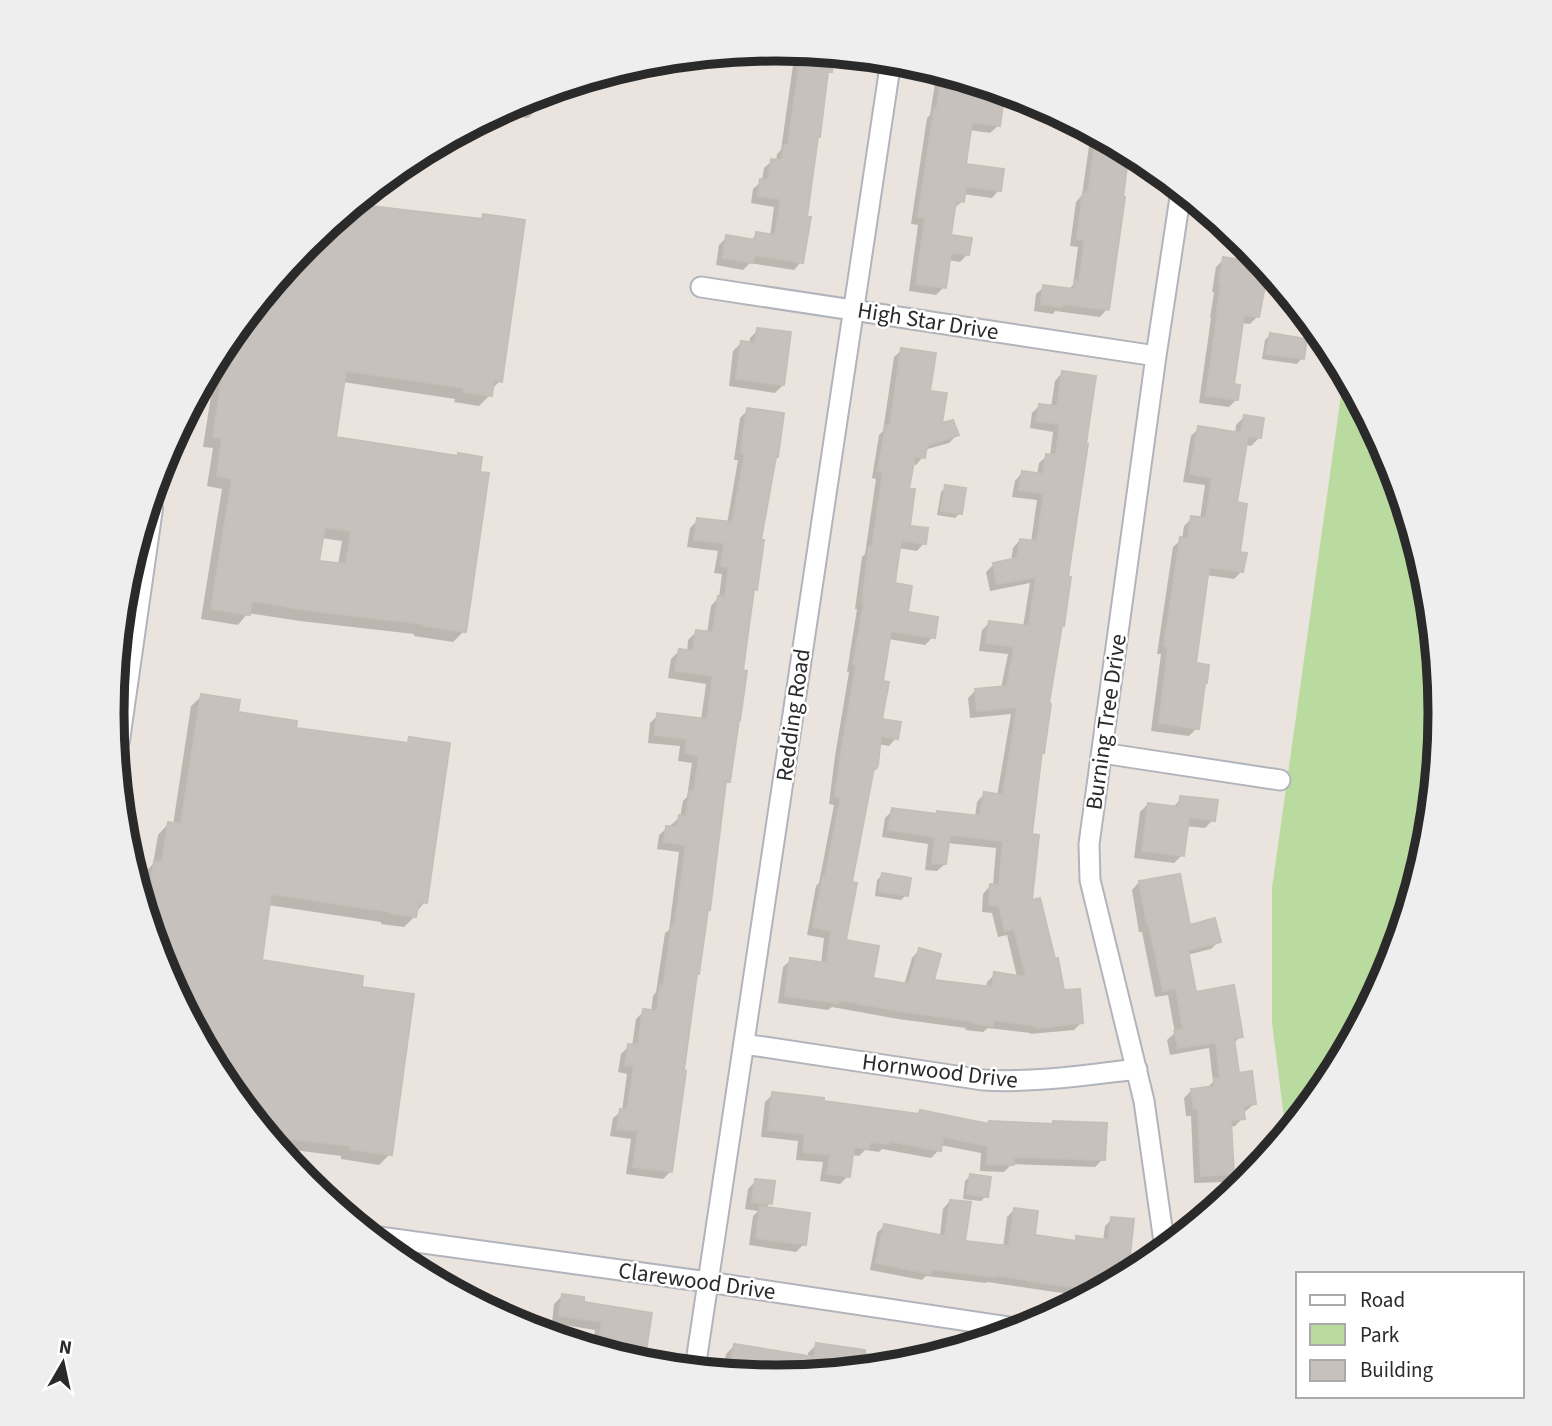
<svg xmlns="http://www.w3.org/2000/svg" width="1552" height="1426" font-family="'Source Sans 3',sans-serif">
<rect width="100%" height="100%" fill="#ebe4de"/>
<!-- green -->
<path fill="#badba0" d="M1344,374L1390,459L1427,584L1440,713L1427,843L1389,967L1328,1082L1286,1134L1272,1023V888Z"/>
<!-- shadow -->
<path fill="#0003" fill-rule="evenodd" d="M795,51L833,55L830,71L825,76L816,139L801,262L794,270L750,263L743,270L716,265L719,245L727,237L750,241L757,234L770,236L774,207L751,203L753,189L762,181L764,168L772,161H776L777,154L781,150Z
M937,71L991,88L989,104L998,126L990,133L969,130L964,166L999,190L992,198L963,194L962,201L954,209L949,236L968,254L960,262L948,260L944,287L936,295L909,291L918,225L911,224L927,118L930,115Z
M541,94L539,108L528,118L495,114L522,99Z
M1091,132L1128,152L1107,309L1100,317L1055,311L1053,314L1034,311L1036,294L1044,287L1068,290L1073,285L1078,247L1070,246L1076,202L1082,195Z
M362,198L369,199L368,207L478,221L484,216L500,381L491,390L490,395L479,406L454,402L455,399L343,382L334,439L457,457L459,455L464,631L453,642L414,636V634L300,621L248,613L238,625L201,619L222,489L207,486L213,448L203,447L217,357L224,344L307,243ZM321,538L342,541L338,565L317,563Z
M1220,222L1239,238L1218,235Z
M1224,259L1263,265L1267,269L1258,316L1250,324L1241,323L1232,385L1237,399L1229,407L1199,403L1211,318H1210L1214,292H1212L1216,267Z
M758,330L783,385L775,393L729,386L733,351L741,343L749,344L750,338Z
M1270,335L1302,358L1297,364L1262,359L1265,340Z
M902,350L928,392L940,426L957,435L949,443L924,450L923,457L916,465L912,464L907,490L908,527L924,543L917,551L898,548L893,585L906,614L933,637L925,645L888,639L881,683L880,720L896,738L889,746L879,744L850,883L844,941L871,979L904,985L912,958L919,950L931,981L986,988L987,982L995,974L1017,977L1007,935L998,937L992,913L982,912L983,894L990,886H993L996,848L947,843L945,864L937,871L925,870L928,844L882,837L885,818L893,810L935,816L975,817L977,802L984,794L997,796L1011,714L970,718L968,698L975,691L1001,688L1008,654L979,651L982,630L989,623L1023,627L1030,583L990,591L986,572L994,564L1011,561L1013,548L1020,540L1031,542L1037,500L1012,497L1015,481L1022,473L1037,475L1039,463L1047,456H1050L1053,432L1030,428L1032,413L1039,406L1051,407L1055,381L1062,373L1066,578L1062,625L1060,627L1047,705L1030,836V902L1062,992L1081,1023L1074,1030L1030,1034V1033L988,1028L983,1032L965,1030L966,1028L898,1019L832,1007L828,1010L778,1003L783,967L791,960L821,964L824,938L807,935L816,886L819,883L834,805L829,804L835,756L849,672H847L857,609H855L862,557L865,554L876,479L872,478L879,435L883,431L894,357Z
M748,410L773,459L759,541L755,589L752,593L728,782L724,786L709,909L706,912L695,975L671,1171L663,1179L626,1174L631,1139L610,1136L613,1118L622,1111L627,1074L618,1072L621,1054L629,1046H632L636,1019L644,1011L651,1012L653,996L656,992L665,933L669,930L679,852L657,849L659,835L667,828H671V825L680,817L683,801L687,797L692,763L678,761L680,746L648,743L650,723L658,715L701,720L706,684L668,678L671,659L679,651L687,652L688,640L696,632L707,633L711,606L719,597L722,574L714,573L718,551L687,547L690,528L698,520L727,524L738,460H734L740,418Z
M1244,417L1259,438L1251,446L1245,445L1235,504L1238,553L1242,571L1234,579L1206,575L1194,665L1203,685L1197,728L1189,736L1151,731L1161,654H1157L1173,547L1182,539L1184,526L1192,518L1200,519L1205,485L1183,482L1191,436L1199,428L1235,434L1236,425Z
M946,487L960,513L955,518L937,515L941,492Z
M202,696L236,714L294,730L404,745L410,739L425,902L416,912L415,916L404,927L381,924V922L268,905L260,962L360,988L390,1154L379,1165L341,1159V1156L278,1148L224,1082L162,967L141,895L144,873L153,864L158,835L168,824L173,825L191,706Z
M1181,798L1213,820L1205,828L1186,826L1182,855L1174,863L1134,858L1140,812L1148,804L1173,808Z
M882,875L906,895L901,900L875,896L877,880Z
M1139,882L1188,927L1219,941L1211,949L1187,955L1195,994L1241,1036L1233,1044L1237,1075L1254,1104L1246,1111L1242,1112L1243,1118L1235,1126L1230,1127L1232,1174L1224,1182L1194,1183L1191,1116H1186L1184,1098L1192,1090L1207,1088L1213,1082L1209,1048L1170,1055L1167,1040L1175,1033L1168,995L1155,997L1142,932H1139L1132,890Z
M773,1094L917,1115L920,1112L987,1125L990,1122L1051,1125L1054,1123L1103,1159L1095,1167L1012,1164L1004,1172L980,1171L981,1153L940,1145L939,1150L931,1158L882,1149L879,1152L865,1150L859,1156L851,1155L848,1176L840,1184L820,1181L823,1162L796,1160L798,1141L761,1137L765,1102Z
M1263,1162L1245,1183L1238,1189L1236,1171L1244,1163Z
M970,1176L986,1196L981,1201L963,1199L965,1181Z
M756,1181L770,1203L765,1208L804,1244L796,1252L749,1245L753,1216L758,1211L745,1209L748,1189Z
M950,1201L963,1242L1003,1247L1007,1217L1014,1210L1033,1237L1073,1242L1077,1238L1103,1241L1105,1226L1112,1219L1132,1221L1126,1275L1088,1296L1055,1292L987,1282L986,1283L926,1276L922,1280L870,1270L877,1233L884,1226L940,1236L943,1209Z
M562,1296L582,1304L650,1314L643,1363L592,1348L595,1330L552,1323L554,1304Z
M816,1345L863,1356L912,1362L905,1364L776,1377L723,1372L726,1354L734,1346L808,1357V1353Z"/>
<!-- building -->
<path fill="#c6c1bd" stroke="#c6bfb8" stroke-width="2" fill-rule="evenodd" d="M801,51L835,55L832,72H828L820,137H818L807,217H811L803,263L754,255L753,263L723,258L726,235L755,240L756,232L775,235L781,199L758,196L760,179L768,180L771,159L782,160L784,145H788Z
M942,73L993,88L991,102L1003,104L1000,126L972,122L966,164L1004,169L1001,191L966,186L964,202L956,201L951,235L972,238L969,255L951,253L946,288L916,284L925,218L918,217L934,108H937Z
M1096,135L1129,152L1123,197H1125L1109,310L1062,304V307L1041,304L1043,285L1074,289L1075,280L1079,281L1085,240L1077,239L1083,192L1088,193Z
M373,189L370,206L482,219L483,214L525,220L502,382L494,380L492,396L464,392V388L346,371L336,437L458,456V453L482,457L480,472L489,473L466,632L424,626V624L312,611L252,601L250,615L211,609L232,479L217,476L222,438L213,437L228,339L229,337L237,338L239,326L307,243ZM325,527L351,531L346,564L319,561Z
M1223,257L1261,263L1268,271L1259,317L1244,315L1234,384L1240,385L1238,400L1206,396L1218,310H1217L1221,284H1219Z
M757,328L791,332L784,385L736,379L741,341L755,343Z
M1270,333L1307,339L1304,359L1266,354Z
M901,348L936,353L930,391L947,393L942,423L953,420L959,435L927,445L925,458L915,456L909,489H915L910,526L928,528L926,544L901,540L895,583L912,586L908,612L938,617L935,638L891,631L883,681L889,682L882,719L901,722L898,739L881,736L878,765L876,769L874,768L852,882L857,883L846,940L879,946L873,978L909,984L919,948L941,954L934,980L992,987L994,972L1026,977L1014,929L1005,931L999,906L989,905L990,884L999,885L1003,841L950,835L946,864L932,863L935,837L888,830L892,808L937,814V811L980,816L984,792L1003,795L1017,707L977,711L975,689L1007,686L1014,647L986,643L989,621L1029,626L1036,577L997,584L993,563L1017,558L1020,539L1037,541L1044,493L1019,490L1022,471L1043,474L1046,454L1056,455L1060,424L1036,421L1039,404L1057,406L1062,371L1096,376L1086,444H1088L1068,577H1071L1064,626L1062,625L1049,703L1051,704L1044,753L1042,752L1032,834L1039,835L1032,900L1040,898L1055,959L1058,958L1064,990L1080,989L1083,1023L1037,1028V1026L993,1020V1026L972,1023V1021L906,1012L838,1000V1003L785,996L790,958L827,963L831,931L813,927L823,876L825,877L841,797H835L842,747L856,665L853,664L864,602H862L869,547H872L883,471H878L886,425L890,426Z
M747,408L784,413L778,457H776L761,540H764L757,590L754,589L743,670L747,671L740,720H739L730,782H726L710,910H708L699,974H697L684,1070L686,1071L672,1172L633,1167L638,1131L617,1129L620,1109L627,1110L634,1066L625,1065L628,1044L638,1045L643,1009L657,1011L660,986L663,987L672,924H675L686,845L664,842L666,826L677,827L679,815L686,817L690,791L694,792L699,756L685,753L687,739L655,735L657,713L707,719L713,676L675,671L679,649L693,651L696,630L713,632L718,596L725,597L729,567L721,566L724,543L694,540L697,518L732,522L745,453L741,452Z
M1244,415L1264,418L1261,438L1248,436L1237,502L1247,504L1240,552L1247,553L1243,572L1209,567L1196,663L1209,665L1207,683H1205L1199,729L1159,723L1168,647L1164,646L1180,537L1188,539L1191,516L1206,518L1212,478L1190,474L1198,426L1241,433Z
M945,485L966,488L962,514L941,511Z
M201,694L240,700L238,712L297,721L296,728L408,743L409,737L450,743L427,903L419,902L416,917L390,913L391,912L271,894L262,960L363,976L362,987L414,994L392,1155L350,1149L351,1146L268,1136L224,1082L162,967L146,913L154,861L162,862L168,822L181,824Z
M1180,796L1218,800L1215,821L1189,817L1184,856L1142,851L1148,803L1179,807Z
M882,873L911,878L908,896L879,891Z
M1180,874L1190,925L1215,918L1221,942L1188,950L1196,992L1234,985L1243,1037L1234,1038L1239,1073L1252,1071L1256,1104L1243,1106L1245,1119L1231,1120L1234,1174L1201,1176L1198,1109H1194L1191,1089L1215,1086L1214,1078H1220L1216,1042L1178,1048L1174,1031L1183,1029L1176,988L1163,991L1149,925H1147L1139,881Z
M772,1092L824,1098V1101L919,1114L920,1110L989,1124V1121L1053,1124V1121L1107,1123L1105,1160L1014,1157V1165L987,1164L988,1146L943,1137L941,1151L889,1141V1144L870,1142L869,1149L854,1147L850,1177L827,1174L830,1155L803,1152L805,1134L768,1130Z
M970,1174L991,1177L988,1197L967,1194Z
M755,1179L775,1181L772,1204L752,1202Z
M950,1200L971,1202L965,1241L1009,1246L1014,1208L1038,1211L1035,1235L1076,1241V1236L1109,1240L1111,1217L1134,1219L1128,1274L1100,1289L1063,1286L995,1275V1277L932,1269L931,1274L876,1263L884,1224L945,1236Z
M760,1206L810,1213L806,1245L756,1238Z
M562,1294L584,1297V1302L652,1313L644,1364L598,1349L602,1322L559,1316Z
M816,1343L865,1350V1354L900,1359V1365L776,1377L729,1372L734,1344L814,1357Z"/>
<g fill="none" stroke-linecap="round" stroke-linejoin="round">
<defs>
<path id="minor" d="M701,287L1156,356
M1102,753L1280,780
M744,1044L983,1080C1035,1083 1086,1075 1137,1069
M372,1236L708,1282L1022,1329
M1165,1249L1144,1101L1090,880L1089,844L1156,356L1181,191
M695,1369L891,60"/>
<path id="secondary" d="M115,740L148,508"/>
</defs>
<!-- minor casing -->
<use href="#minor" stroke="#b1b4bc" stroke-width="23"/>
<!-- secondary casing -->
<use href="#secondary" stroke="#b1b4bc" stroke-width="32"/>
<!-- minor -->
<use href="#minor" stroke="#fff" stroke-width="19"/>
<!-- secondary -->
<use href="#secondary" stroke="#fff" stroke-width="28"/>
</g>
<g text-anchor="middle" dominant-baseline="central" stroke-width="5" stroke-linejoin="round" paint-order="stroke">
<!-- street labels -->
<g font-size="23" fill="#2a2a2a" stroke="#fff">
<text transform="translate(928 321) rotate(9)">High Star Drive</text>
<text transform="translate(793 715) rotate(-82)">Redding Road</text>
<text transform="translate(1106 722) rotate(-82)">Burning Tree Drive</text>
<text transform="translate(940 1071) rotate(7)">Hornwood Drive</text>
<text transform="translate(697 1281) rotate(8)">Clarewood Drive</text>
</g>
</g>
<!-- crop -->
<path d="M0 0H1552V1426H0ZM124 713a652 652 0 1 1 1304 0a652 652 0 1 1-1304 0Z" fill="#eee" fill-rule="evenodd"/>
<path fill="none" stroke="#2a2a2a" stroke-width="9" d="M124 713a652 652 0 1 1 1304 0a652 652 0 1 1-1304 0Z"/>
<!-- legend -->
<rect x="1296" y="1272" width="228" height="126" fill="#ffffff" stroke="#aaaaaa" stroke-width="2"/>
<rect x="1310" y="1295" width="35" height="10" fill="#ffffff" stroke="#aaaaaa" stroke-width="2"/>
<text x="1360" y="1307" font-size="21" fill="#2a2a2a">Road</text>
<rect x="1310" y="1324" width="35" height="21" fill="#badba0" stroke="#aaaaaa" stroke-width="2"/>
<text x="1360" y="1342" font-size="21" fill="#2a2a2a">Park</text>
<rect x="1310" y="1360" width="35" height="21" fill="#c6c1bd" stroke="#aaaaaa" stroke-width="2"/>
<text x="1360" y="1377" font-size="21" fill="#2a2a2a">Building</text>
<!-- north arrow -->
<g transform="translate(63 1363) rotate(9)" stroke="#ffffff" stroke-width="5" paint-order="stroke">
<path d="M0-5L12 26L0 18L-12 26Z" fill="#2a2a2a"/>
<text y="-10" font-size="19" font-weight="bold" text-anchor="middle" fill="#2a2a2a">N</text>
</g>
</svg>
